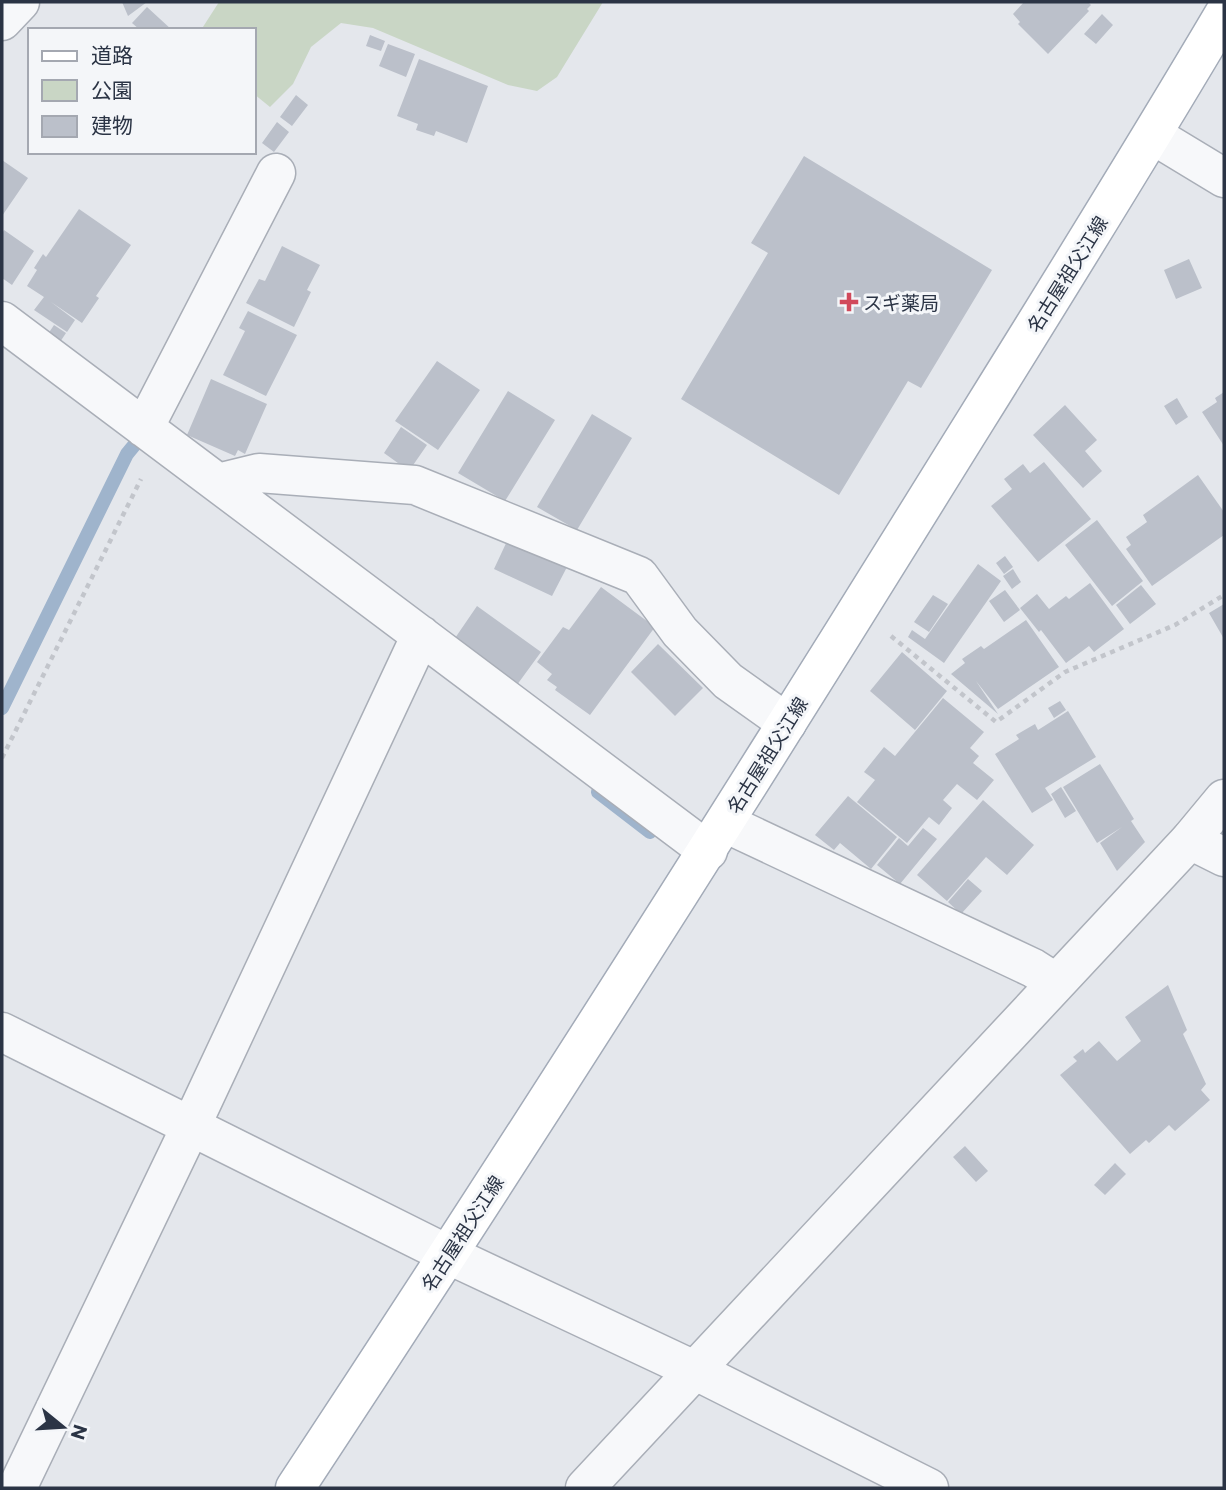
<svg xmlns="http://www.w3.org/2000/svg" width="1226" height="1490" font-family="Commissioner,'Noto Sans JP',sans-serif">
<rect width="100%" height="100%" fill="#e4e7ec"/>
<!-- green -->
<path fill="#c9d6c5" d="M219,2H603L557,77L537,91L508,85L373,28L341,23L311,47L293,84L270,107L254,94V30H201Z"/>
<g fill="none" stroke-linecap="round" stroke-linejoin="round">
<!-- stream -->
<path stroke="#9fb4cc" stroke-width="14" d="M2,708L127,454L136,443
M598,792L650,832"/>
</g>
<!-- building -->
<path fill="#bbc0ca" d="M122,2H147L128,16Z
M1024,2H1088L1091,5L1087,9L1089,11L1048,54L1018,24L1020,22L1013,14Z
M147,7L172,30H140L132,23Z
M1102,14L1113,25L1096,44L1084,34Z
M370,35L385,41L381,51L366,46Z
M388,44L415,54L406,77L379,66Z
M419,59L488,86L467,143L436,131L434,136L416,130L418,124L397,116Z
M296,95L308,105L292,126L280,117Z
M277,122L289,132L274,152L262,143Z
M804,156L992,270L921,388L908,381L839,495L681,399L768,253L751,243Z
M2,160L28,178L2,216Z
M79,209L131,245L96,296L99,298L82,323L51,302L75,320L67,332L34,310L44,297L27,286L37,270L34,268L43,254L46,257Z
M4,230L34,251L12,285L2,278V234Z
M282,246L320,265L307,290L311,292L294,327L246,303L259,279L265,281Z
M1189,259L1202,288L1176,299L1164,270Z
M248,311L297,335L266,396L223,375L245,331L239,328Z
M54,325L66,333L60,342L48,334Z
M437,361L480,390L438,450L395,421Z
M211,379L267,404L245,454L238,450L235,456L187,435Z
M508,391L555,420L505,501L458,473Z
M1224,392V446L1202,412L1217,402L1215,398Z
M1177,398L1188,417L1176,425L1164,406Z
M1065,405L1097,440L1085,451L1102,471L1083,488L1033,435Z
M592,414L632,438L577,530L537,507Z
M401,427L427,445L409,471L384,453Z
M1044,462L1091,519L1038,562L991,506L1012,489L1004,479L1023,464L1030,473Z
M1198,475L1224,512V535L1152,586L1126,549L1131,545L1126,537L1147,522L1143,515Z
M1097,520L1143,581L1112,606L1065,545Z
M508,539L567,567L552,596L494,569Z
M1005,556L1013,567L1004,574L996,563Z
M978,564L1001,581L944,663L908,637L912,630L925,639Z
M1013,569L1021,582L1012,589L1003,576Z
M1090,583L1124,629L1094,652L1089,646L1066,663L1041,630L1039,632L1020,608L1037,594L1049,609L1066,596L1069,599Z
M1141,585L1156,604L1130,624L1116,605Z
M601,587L655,627L590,715L555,690L557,687L547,680L552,674L537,662L563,627L569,630Z
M1005,590L1020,610L1004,622L989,601Z
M933,595L948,604L929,632L914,622Z
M1224,604V639L1209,613Z
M477,606L541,652L514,689L451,644Z
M1026,620L1059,667L998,709L976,681L998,714L951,674L965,663L962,659L981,646L984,649Z
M658,644L703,688L675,716L631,672Z
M902,652L947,691L915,730L870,691Z
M943,698L984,732L970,748L979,756L973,763L994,780L977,800L957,784L943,800L952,808L939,825L929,817L907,843L857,802L875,780L864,772L884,747L895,756Z
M1060,701L1066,710L1054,718L1048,708Z
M1068,711L1096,757L1045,788L1053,800L1032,813L995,754L1019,739L1016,735L1035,724L1038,730Z
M1100,764L1134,819L1131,821L1145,842L1117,871L1100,843L1122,827L1097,843L1063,787Z
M1061,787L1076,811L1065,818L1051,794Z
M848,796L897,837L871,869L840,843L834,850L815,835Z
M983,800L1034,845L1007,875L986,857L947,901L917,875Z
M923,828L937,839L900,884L877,865L899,838L908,846Z
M968,879L982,891L961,914L948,902Z
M1168,985L1187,1030L1183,1034L1206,1084L1201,1090L1210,1100L1175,1131L1169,1125L1149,1143L1146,1140L1130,1154L1060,1075L1077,1061L1073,1057L1083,1049L1085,1053L1099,1041L1117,1061L1141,1041L1125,1017Z
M965,1146L988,1171L976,1182L953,1157Z
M1115,1163L1126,1174L1105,1195L1094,1185Z"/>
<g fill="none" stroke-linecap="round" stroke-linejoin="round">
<defs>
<path id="minor" d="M2,21L20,2
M2,321L708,851
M144,428L276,173
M218,483L259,473L415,485L639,576L680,632L728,681L787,723
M725,823L1033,968L1055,982
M1190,840L1224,857
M2,1032L449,1255L694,1370L929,1488
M17,1488L191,1126L421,635"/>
<path id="tertiary" d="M1153,135L1224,178
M585,1488L1190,840L1224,799"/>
<path id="primary" d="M295,1488C504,1171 708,851 908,529C1014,358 1122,187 1224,14"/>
</defs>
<!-- minor casing -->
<use href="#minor" stroke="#a9aeb7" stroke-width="41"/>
<!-- tertiary casing -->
<use href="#tertiary" stroke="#a9aeb7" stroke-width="41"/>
<!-- primary casing -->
<use href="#primary" stroke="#a3abb8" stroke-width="41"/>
<!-- path -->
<path stroke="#c2c5cb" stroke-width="4.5" stroke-dasharray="5 5" stroke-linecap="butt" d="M891,636L996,722L1065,672L1175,625L1224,595
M2,758L141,479"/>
<!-- minor -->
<use href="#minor" stroke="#f7f8fa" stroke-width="38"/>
<!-- tertiary -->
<use href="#tertiary" stroke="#f7f8fa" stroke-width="38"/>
<!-- primary -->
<use href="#primary" stroke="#fff" stroke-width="38"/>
</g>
<!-- markers -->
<path fill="#d1495b" stroke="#f4f6f9" stroke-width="2.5" d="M845.5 291.5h7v7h7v7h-7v7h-7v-7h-7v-7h7z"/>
<g text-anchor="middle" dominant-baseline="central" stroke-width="6" stroke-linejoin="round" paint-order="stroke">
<!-- street labels -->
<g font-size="19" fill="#2b3445" stroke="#f4f6f9">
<text transform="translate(1067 274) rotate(-58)">名古屋祖父江線</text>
<text transform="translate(767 755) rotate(-58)">名古屋祖父江線</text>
<text transform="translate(462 1233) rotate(-57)">名古屋祖父江線</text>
</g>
<!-- poi labels -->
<g font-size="19" fill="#2b3445" stroke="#f4f6f9" text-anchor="start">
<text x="863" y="302">スギ薬局</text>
</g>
</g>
<!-- border -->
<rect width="1226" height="1490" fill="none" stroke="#2b3445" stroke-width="7"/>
<!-- legend -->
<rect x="28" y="28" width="228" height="126" fill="#f4f6f9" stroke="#a4a8b1" stroke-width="2"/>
<rect x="42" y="51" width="35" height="10" fill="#ffffff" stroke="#a4a8b1" stroke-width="2"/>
<text x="91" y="63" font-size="21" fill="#2b3445">道路</text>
<rect x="42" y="80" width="35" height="21" fill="#c9d6c5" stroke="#a4a8b1" stroke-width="2"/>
<text x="91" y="98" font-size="21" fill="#2b3445">公園</text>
<rect x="42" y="116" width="35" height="21" fill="#bbc0ca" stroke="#a4a8b1" stroke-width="2"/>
<text x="91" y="133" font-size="21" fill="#2b3445">建物</text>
<!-- north arrow -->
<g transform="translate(63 1427) rotate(108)" stroke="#f4f6f9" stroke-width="5" paint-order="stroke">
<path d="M0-5L12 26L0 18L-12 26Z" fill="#2b3445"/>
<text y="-10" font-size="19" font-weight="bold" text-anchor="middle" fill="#2b3445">N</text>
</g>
</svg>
